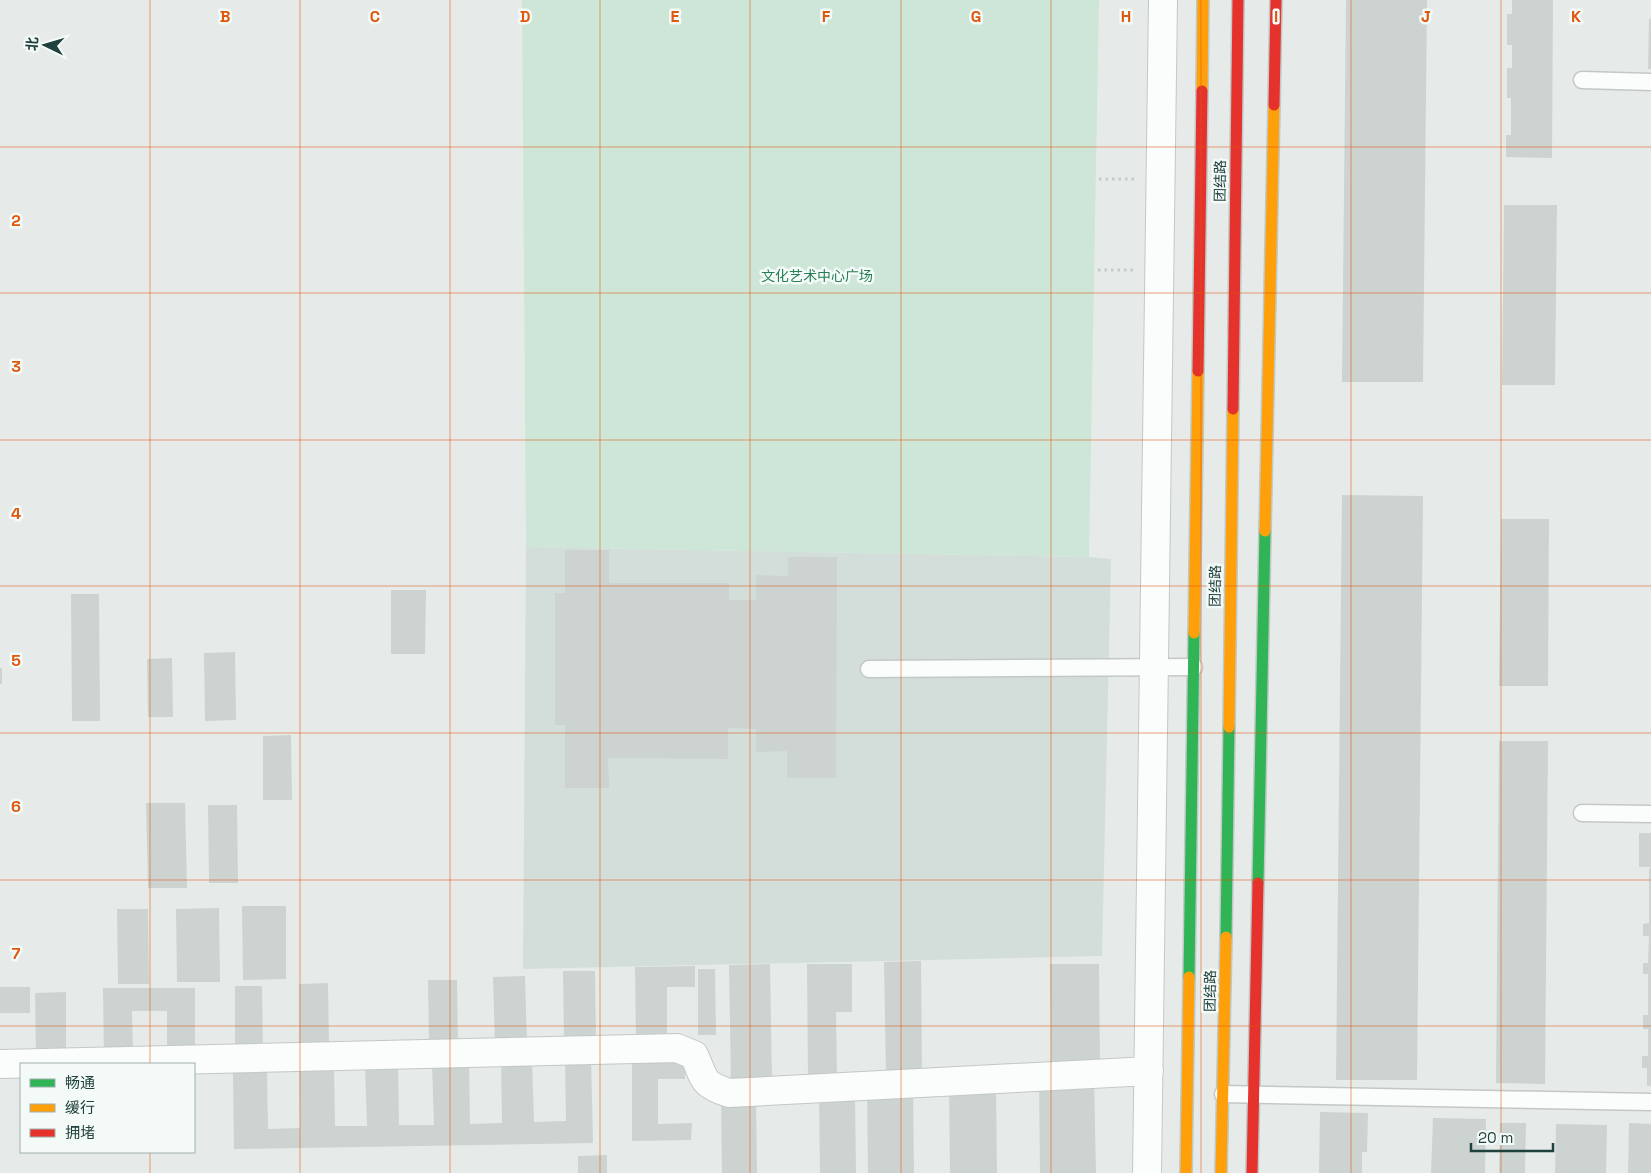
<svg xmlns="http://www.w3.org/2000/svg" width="1651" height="1173" font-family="'Space Grotesk','Noto Sans SC',sans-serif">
<rect width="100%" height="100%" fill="#e6ebea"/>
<!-- built -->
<path fill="#d3deda" d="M526,547L1089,557L1111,559L1102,956L523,969Z"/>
<!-- green -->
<path fill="#cde6d8" d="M522,0H1099L1089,557L526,547Z"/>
<!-- building -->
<path fill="#ccd3d1" d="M1346,0H1427L1423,382H1342Z
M1512,0H1553L1552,158L1506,157V135H1511V98H1507V68H1512V45H1507V14H1512Z
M1649,19H1651V69H1648Z
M1504,205H1557L1555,385H1502Z
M1342,495L1423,496L1417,1080H1336Z
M1501,519H1549L1548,686H1499Z
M565,550H609V583H729V600H756V575L788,576V557H837L836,778H787V751L756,752V729L728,728V759L608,758L609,788H565V725H555V593H565Z
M391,590H426L425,654H391Z
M71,594H99L100,721H72Z
M235,652L236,720L205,721L204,653Z
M172,658L173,717H148L147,659Z
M0,668H2V684H0Z
M291,735L292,800H263V736Z
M1499,741H1548L1545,1084L1496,1083Z
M146,803H185L187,888H148Z
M208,805H237L238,883H209Z
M1639,833H1651V867H1639Z
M1649,868H1651V1086H1647V1068H1642V1056H1648V1029H1643V1015H1648V974H1643V963H1648L1649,936H1643V924L1649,923Z
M242,906H286V979L243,980Z
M219,908L220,982H177L176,909Z
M117,909H148L149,984H118Z
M921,961L922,1075H886L884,962Z
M770,964L772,1082L731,1083L729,965Z
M807,964H852V1012H836L837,1077H808Z
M1050,964H1099L1100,1069H1051Z
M695,966V987H667V1041L636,1042L635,967Z
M698,969H715L716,1035H698Z
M563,971H595L596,1041L564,1042Z
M525,976L527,1045L495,1046L493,977Z
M428,980H457L458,1045H429Z
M328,983L329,1047H299V984Z
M235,986H262L263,1051H235Z
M0,987H30V1013H0Z
M103,988H195V1055H167V1011H132L133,1058H104Z
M66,992V1059H36L35,993Z
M591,1057L593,1143L234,1149L233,1073L267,1072L268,1129L300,1128L299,1066H334L335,1126H367L365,1066L398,1065L399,1125H434L432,1063L469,1062L470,1124L502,1123L501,1059H532L534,1122L566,1121L565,1058Z
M685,1061V1079H658V1124L692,1123L691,1140L632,1141V1062Z
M1094,1078L1096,1173H1040L1039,1079Z
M996,1084L997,1173H950L949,1085Z
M867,1091H913L914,1173H868Z
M855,1096L856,1173H820L819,1097Z
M721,1098H756L757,1173H722Z
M1320,1112L1368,1113L1367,1152H1362V1173H1319Z
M1433,1118L1486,1119L1485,1173H1431Z
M1500,1123H1526L1525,1173H1499Z
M1629,1123L1651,1124V1173H1628Z
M1556,1124L1607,1125L1606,1173H1555Z
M607,1155V1173H578V1156Z"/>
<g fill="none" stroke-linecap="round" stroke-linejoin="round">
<defs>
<path id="lane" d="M1582,80L1651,82
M869,669L1194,667
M1582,813L1651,814
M1223,1094L1651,1102"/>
<path id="street" d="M0,1064L677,1048L694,1055C705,1079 701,1084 729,1093L1149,1071
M1147,1173L1163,0"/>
<path id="fast" d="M1258,883L1265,531
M1226,937L1229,727
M1189,977L1194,633"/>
<path id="slow" d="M1202,91L1203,0
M1265,531L1274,105
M1194,633L1198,371
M1229,727L1233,409
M1186,1173L1189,977
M1221,1173L1226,937"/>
<path id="jam" d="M1274,105L1276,0
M1198,371L1202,91
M1233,409L1238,0
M1252,1173L1258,883"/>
</defs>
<!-- lane casing -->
<use href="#lane" stroke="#c3c8c7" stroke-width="19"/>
<!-- street casing -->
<use href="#street" stroke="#c3c8c7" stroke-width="30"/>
<!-- fast casing -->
<use href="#fast" stroke="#c1c9c7" stroke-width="14"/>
<!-- slow casing -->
<use href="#slow" stroke="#c1c9c7" stroke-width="14"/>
<!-- jam casing -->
<use href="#jam" stroke="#c1c9c7" stroke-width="14"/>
<!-- path -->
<path stroke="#c1cbca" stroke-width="3" stroke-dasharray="2.5 4" stroke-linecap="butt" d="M1099,179H1134
M1098,270H1133"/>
<!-- lane -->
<use href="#lane" stroke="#fbfcfc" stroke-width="16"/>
<!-- street -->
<use href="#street" stroke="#fbfcfc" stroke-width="28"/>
<!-- fast -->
<use href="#fast" stroke="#30b455" stroke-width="11"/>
<!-- slow -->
<use href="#slow" stroke="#ff9f0a" stroke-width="11"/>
<!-- jam -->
<use href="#jam" stroke="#e5322d" stroke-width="11"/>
</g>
<!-- grid -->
<path fill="none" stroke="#de580e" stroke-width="1" stroke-opacity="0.55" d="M150,0V1064M300,0V1173M450,0V1173M600,0V1173M750,0V1173M901,0V1173M1051,0V1173M1201,0V1173M1351,0V1173M1501,0V1173M0,147H1651M0,293H1651M0,440H1651M0,586H1651M0,733H1651M0,880H1651M0,1026H1651M150,1152V1173"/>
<g text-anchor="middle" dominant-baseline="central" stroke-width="5" stroke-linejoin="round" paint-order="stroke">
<!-- street labels -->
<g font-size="14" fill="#20423e" stroke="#f4faf8">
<text transform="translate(1220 181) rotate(-89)">团结路</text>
<text transform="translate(1215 586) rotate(-89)">团结路</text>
<text transform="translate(1210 991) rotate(-89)">团结路</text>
</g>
<!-- park labels -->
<g font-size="14" fill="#257e54" stroke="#f4faf8">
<text x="817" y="276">文化艺术中心广场</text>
</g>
</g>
<g font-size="16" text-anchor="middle" font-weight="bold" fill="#de580e" stroke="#f4faf8" stroke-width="5" stroke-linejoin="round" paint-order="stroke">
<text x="225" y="22">B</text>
<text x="375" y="22">C</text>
<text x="525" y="22">D</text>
<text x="675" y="22">E</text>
<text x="826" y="22">F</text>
<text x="976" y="22">G</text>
<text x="1126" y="22">H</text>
<text x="1276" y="22">I</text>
<text x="1426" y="22">J</text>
<text x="1576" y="22">K</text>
<text x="16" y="226">2</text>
<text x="16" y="372">3</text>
<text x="16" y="519">4</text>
<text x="16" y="666">5</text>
<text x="16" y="812">6</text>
<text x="16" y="959">7</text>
</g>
<!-- legend -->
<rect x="20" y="1063" width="175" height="90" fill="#f4faf8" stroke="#9fb0ae"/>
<rect x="30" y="1079" width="25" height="8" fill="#30b455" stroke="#9fb0ae"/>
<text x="65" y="1088" font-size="15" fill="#20423e">畅通</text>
<rect x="30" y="1104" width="25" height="8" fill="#ff9f0a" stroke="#9fb0ae"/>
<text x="65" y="1113" font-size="15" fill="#20423e">缓行</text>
<rect x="30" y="1129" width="25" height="8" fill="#e5322d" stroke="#9fb0ae"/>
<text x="65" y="1138" font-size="15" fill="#20423e">拥堵</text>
<!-- north arrow -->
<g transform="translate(45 45) rotate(275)" stroke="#f4faf8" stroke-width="4" paint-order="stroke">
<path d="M0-4L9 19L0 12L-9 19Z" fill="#20423e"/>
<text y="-8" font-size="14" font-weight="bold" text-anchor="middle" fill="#20423e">北</text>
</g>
<!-- scale -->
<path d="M1471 1143v8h82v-8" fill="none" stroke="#20423e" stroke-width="2.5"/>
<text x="1478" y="1143" font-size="15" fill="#20423e" stroke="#f4faf8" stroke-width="4" paint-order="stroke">20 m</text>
</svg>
